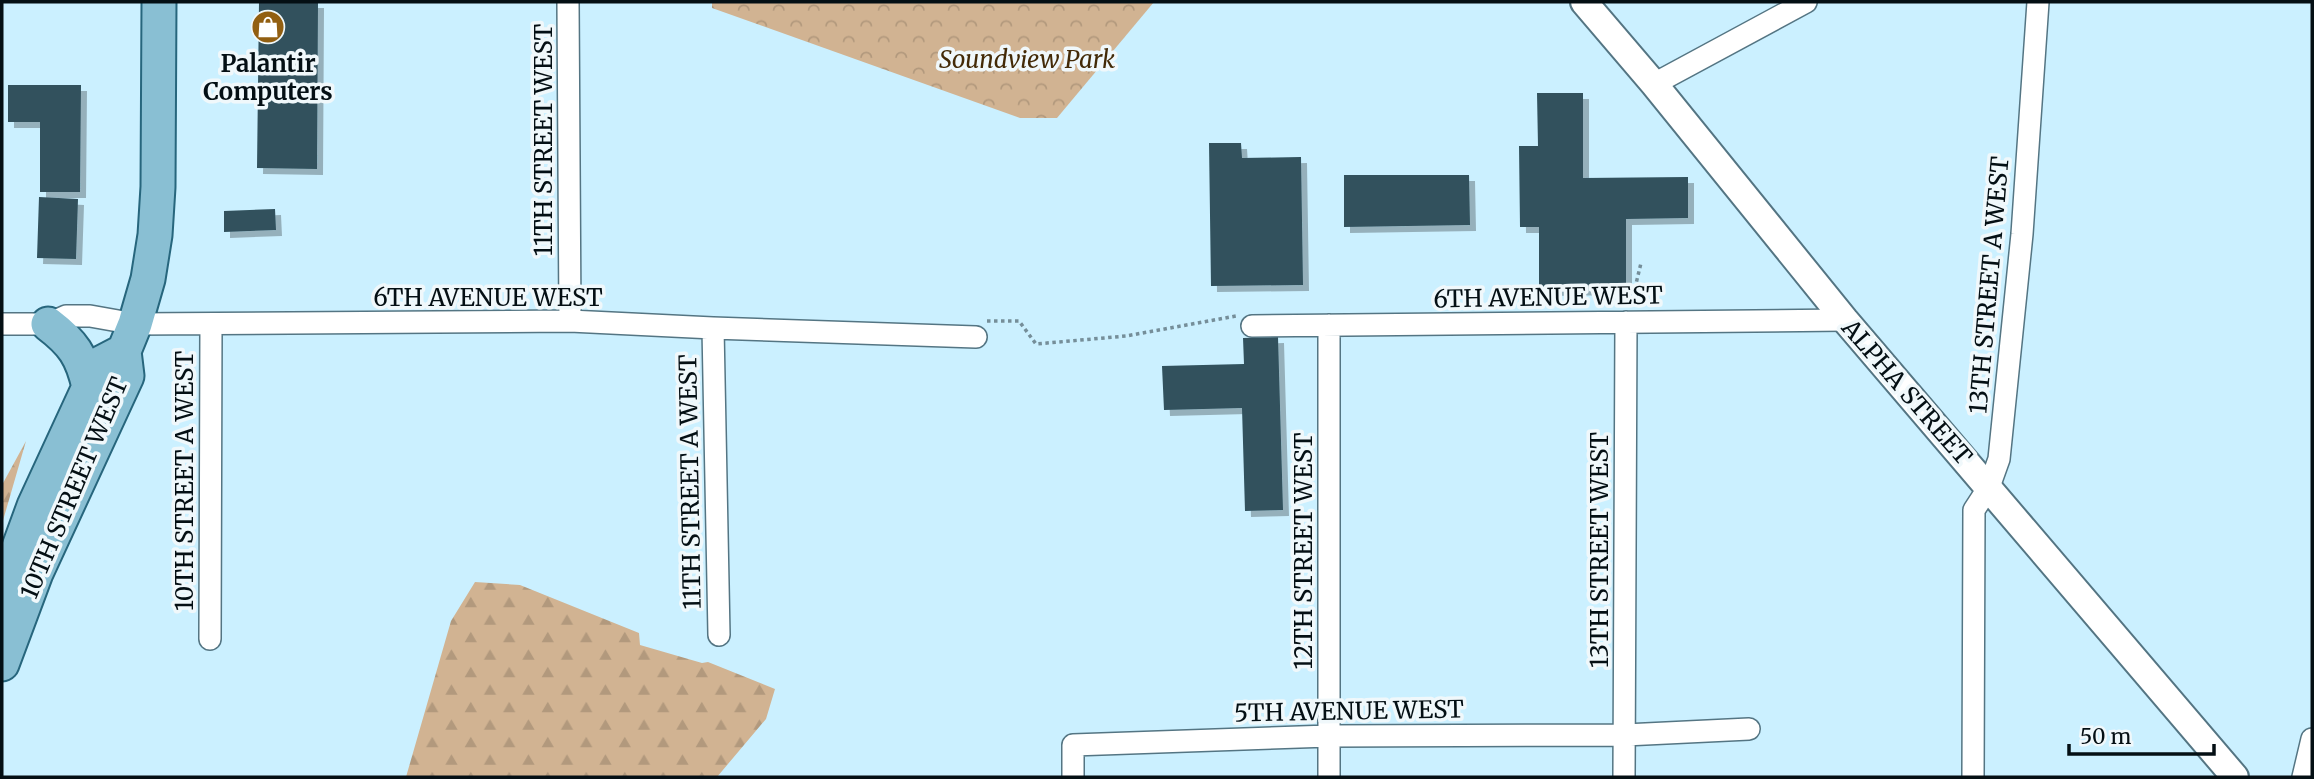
<svg xmlns="http://www.w3.org/2000/svg" width="2314" height="779" font-family="Merriweather,serif">
<defs>
<pattern id="forest-firs" width="22" height="20" patternUnits="userSpaceOnUse" patternTransform="scale(1.75)"><rect width="22" height="20" fill="#d1b392"/><path d="M5 1l3.5 6h-7zM16 11l3.5 6h-7z" fill="#b2997d"/></pattern>
<pattern id="park-crowns" width="20" height="18" patternUnits="userSpaceOnUse" patternTransform="scale(1.75)"><rect width="20" height="18" fill="#d1b392"/><path d="M2 6a3 3 0 1 1 6 0M12 15a3 3 0 1 1 6 0" fill="none" stroke="#b2997d"/></pattern>
<filter id="shadow"><feDropShadow dx="6" dy="6" stdDeviation="0" flood-color="#0004"/></filter>
</defs>
<rect width="100%" height="100%" fill="#cbf0ff"/>
<!-- forest -->
<path fill="url(#forest-firs)" d="M26,441L2,524V485Z
M475,582L520,585L639,633L640,645L702,663L708,662L775,689L766,719L717,777H406L451,621Z"/>
<!-- park -->
<path fill="url(#park-crowns)" d="M712,2H1154L1057,118H1020L712,8Z"/>
<!-- building -->
<path fill="#30515d" filter="url(#shadow)" d="M259,2H318L317,169L257,168Z
M8,85H81L80,192H40V122H8Z
M1537,93H1583V178L1688,177V218L1626,219V289L1539,290V227H1520L1519,146H1538Z
M1209,143H1241L1242,158L1301,157L1303,285L1211,286Z
M1344,175H1469L1470,225L1344,227Z
M39,197L78,199L76,259L37,258Z
M275,209L276,230L224,232V211Z
M1278,337L1283,510L1245,511L1242,408L1164,410L1162,366L1244,364L1243,338Z"/>
<g fill="none" stroke-linecap="round" stroke-linejoin="round">
<defs>
<path id="minor" d="M568,2L570,321
M1654,84L1806,2
M2,324H48L66,316H90L135,324L570,321L713,328L976,337
M1252,326L1845,320
M713,328L719,635
M210,639L211,324
M1073,777V745L1329,736L1625,735L1749,729
M1329,777V325
M1624,777L1626,322
M1973,777L1974,510L1989,487L1999,459L2022,234L2038,2
M2303,777L2312,739"/>
<path id="tertiary" d="M1584,2L1654,84L1845,320L2235,777"/>
<path id="primary" d="M48,324C73,343 82,356 89,387
M2,604L19,547L34,506L89,387L101,363L124,351
M2,664L36,573L127,376L124,351L135,324L148,279L155,235L158,187L159,2"/>
</defs>
<!-- minor casing -->
<use href="#minor" stroke="#547583" stroke-width="24"/>
<!-- tertiary casing -->
<use href="#tertiary" stroke="#547583" stroke-width="30"/>
<!-- primary casing -->
<use href="#primary" stroke="#27667d" stroke-width="37"/>
<!-- path -->
<path stroke="#758e99" stroke-width="3.5" stroke-dasharray="3.5 3.5" stroke-linecap="butt" d="M1618,301L1635,288L1641,263
M987,321H1019L1036,344L1126,336L1236,316"/>
<!-- minor -->
<use href="#minor" stroke="#fff" stroke-width="21"/>
<!-- tertiary -->
<use href="#tertiary" stroke="#fff" stroke-width="26"/>
<!-- primary -->
<use href="#primary" stroke="#89bfd3" stroke-width="33"/>
</g>
<!-- icons -->
<defs>
<symbol id="shop-disc" viewBox="-11 -11 22 22"><circle r="9.5" fill="#925f11" stroke="#f0f8fb"/><path d="M-5-2.5h2.3a2.7 3.5 0 0 1 5.4 0H5L5.5 6h-11ZM-1.5-2.5h3a1.5 2.3 0 0 0-3 0Z" fill="#fff"/></symbol>
</defs>
<g fill-rule="evenodd">
<use href="#shop-disc" x="249" y="8" width="38" height="38"/>
</g>
<g text-anchor="middle" dominant-baseline="central" stroke-width="7" stroke-linejoin="round" paint-order="stroke">
<!-- park labels -->
<g font-size="24" font-style="italic" fill="#432a07" stroke="#f0f8fb">
<text x="1027" y="59">Soundview Park</text>
</g>
<!-- poi labels -->
<g font-size="24" font-weight="bold" fill="#040f14" stroke="#f0f8fb">
<text x="268" y="63">Palantir<tspan x="268" dy="28">Computers</tspan></text>
</g>
<!-- street labels -->
<g font-size="24" fill="#040f14" stroke="#f0f8fb">
<text transform="translate(543 140) rotate(-90)">11TH STREET WEST</text>
<text transform="translate(1989 285) rotate(-85)">13TH STREET A WEST</text>
<text x="488" y="297">6TH AVENUE WEST</text>
<text transform="translate(1548 297) rotate(-1)">6TH AVENUE WEST</text>
<text transform="translate(1907 392) rotate(49)">ALPHA STREET</text>
<text transform="translate(184 481) rotate(-90)">10TH STREET A WEST</text>
<text transform="translate(690 482) rotate(-91)">11TH STREET A WEST</text>
<text transform="translate(74 488) rotate(-67)">10TH STREET WEST</text>
<text transform="translate(1599 550) rotate(-90)">13TH STREET WEST</text>
<text transform="translate(1303 551) rotate(-90)">12TH STREET WEST</text>
<text transform="translate(1349 711) rotate(-1)">5TH AVENUE WEST</text>
</g>
</g>
<!-- border -->
<rect width="2314" height="779" fill="none" stroke="#040f14" stroke-width="7"/>
<!-- scale -->
<path d="M2069 744v10h145v-10" fill="none" stroke="#040f14" stroke-width="3.5"/>
<text x="2080" y="744" font-size="21" fill="#040f14" stroke="#f0f8fb" stroke-width="5" paint-order="stroke">50 m</text>
</svg>
